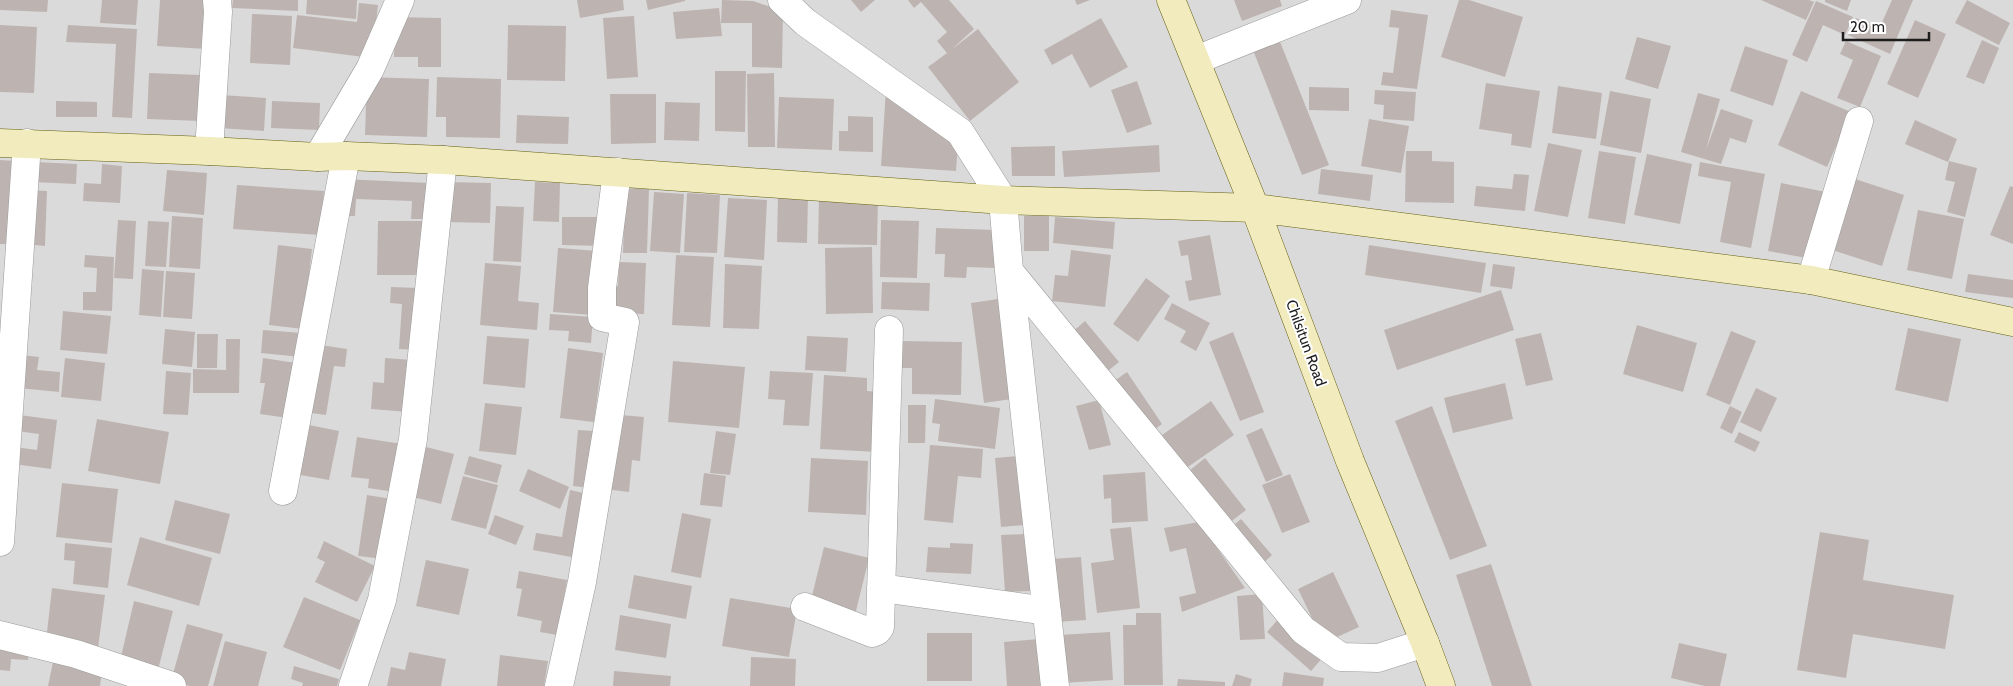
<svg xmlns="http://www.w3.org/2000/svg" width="2013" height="686" font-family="Cabin,sans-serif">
<rect width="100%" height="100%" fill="#ede8e4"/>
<!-- residential -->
<path fill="#dbdada" d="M0,0H2013V686H0Z"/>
<!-- building -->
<path fill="#bdb4b1" d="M0,0H48L47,12L0,10Z
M102,0H138L136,25L100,23Z
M160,0H209L206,49L157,46Z
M233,0H298V11L232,8Z
M307,0H357L356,19L306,14Z
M577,0H623L624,10L580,18Z
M646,0H685V1L648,10Z
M722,0L753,1L783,11L782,68L752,67V23H721Z
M851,0H875L861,12Z
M908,0H949L974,29L951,50L978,29L1019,82L970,121L928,67L947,53L937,41L947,32L921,2L914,8Z
M1075,0H1090L1077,5Z
M1234,0H1280L1282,6L1242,21Z
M1459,0H1469L1523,17L1505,77L1441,57Z
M1761,0H1809L1814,2L1806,20Z
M1825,0H1851L1847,11L1825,2Z
M1892,0H1913L1890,54L1848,35L1856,18L1879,29Z
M1967,0L2010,23L1999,45L1955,23Z
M1816,1L1853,17L1845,35L1823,25L1807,62L1792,55Z
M359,3L378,5L372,58L293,48L297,15L357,22Z
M719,8L722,36L676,39L673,12Z
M1391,10L1428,15L1417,89L1381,85L1383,72L1393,73L1399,28L1389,27Z
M252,14L292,16L290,65L250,63Z
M634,16L638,77L607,79L603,18Z
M395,17L441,18V67H418V57H394Z
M1101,18L1128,67L1090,88L1072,54L1052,65L1044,50Z
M1915,20L1946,34L1918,98L1887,84Z
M0,25L37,27L34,93L0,92Z
M68,25L137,29L132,118L112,117L116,44L66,42Z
M508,25L566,26L565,81L507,80Z
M1277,34L1329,165L1302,175L1251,45Z
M1637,37L1671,46L1658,89L1625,79Z
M1982,40L1999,48L1984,84L1966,77Z
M1846,41L1881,56L1860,107L1837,98L1853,60L1840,54Z
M1745,46L1788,60L1773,106L1730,91Z
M715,71H746L745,132L715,131Z
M149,73L201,75L200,121L147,119Z
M774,73L775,147H748L747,74Z
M367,77L429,79L427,137L365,135Z
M437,77L501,79L500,138L446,137V117H436Z
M1137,81L1152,124L1127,133L1111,90Z
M1486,83L1540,91L1531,148L1511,145L1512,134L1479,129Z
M1558,86L1602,93L1596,139L1552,133Z
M1309,87L1349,88V111L1309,110Z
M886,89L958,144L956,171L881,166Z
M1375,90L1416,92L1414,121L1383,119L1384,105L1374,104Z
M1610,91L1651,99L1641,153L1600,145Z
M1801,91L1851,112L1827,167L1778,145Z
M1698,93L1720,99L1706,150L1721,109L1753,120L1746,143L1730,138L1721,164L1681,152Z
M610,94H656V143L611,144Z
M221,95L266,98L264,131L219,128Z
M779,97L834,99L832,150L777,148Z
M56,101L97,102V117H56Z
M272,101L320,103L319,130L271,128Z
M665,102L700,103L699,141L664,140Z
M517,115L569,117L568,144L516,143Z
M848,116L873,117V152L839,151V131H848Z
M1369,119L1409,126L1401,173L1361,166Z
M1915,120L1957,139L1948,162L1905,144Z
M1548,143L1582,150L1568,217L1534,211Z
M1159,145L1160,172L1064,177L1062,151Z
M1055,146V176H1012L1011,147Z
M1406,151H1432V161L1454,162V203L1405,202Z
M1599,151L1636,157L1625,224L1588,218Z
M1647,154L1692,164L1680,224L1634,215Z
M0,160L15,161L14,244H0Z
M1949,161L1977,168L1965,217L1947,212L1955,182L1945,180Z
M35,162L77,164L76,184L33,182Z
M1700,162L1765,174L1751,248L1720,242L1731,182L1698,176Z
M102,164L122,166L120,203L83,201L84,183L101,184Z
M1321,169L1373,175L1370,201L1318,194Z
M167,170L207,173L204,215L163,211Z
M1514,174L1529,175L1525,211L1474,206L1476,186L1512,189Z
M343,179L430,183L428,219H411L412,201L356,199L355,216H342Z
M1855,179L1904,195L1882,266L1832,250Z
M446,182L491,183L490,223L445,222Z
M535,182L560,183L559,222L533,221Z
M1781,183L1826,192L1812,259L1768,251Z
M237,185L324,191L320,235L233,229Z
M2010,186L2013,187V244L1990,235Z
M617,188L649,189L647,253H623L624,214Z
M27,190L47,191L45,246L25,244Z
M654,192L684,194L680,253L650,251Z
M687,193L720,195L717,253L684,252Z
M778,195L808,196L807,243L777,242Z
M819,197L878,198L877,245L818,244Z
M728,198L767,200L764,260L724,257Z
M496,206L524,207L521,262L493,261Z
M1918,210L1964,219L1952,279L1907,270Z
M172,216L203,218L200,269L169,267Z
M1024,216H1049V251H1024Z
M562,217H603V246L562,245Z
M1055,217L1115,222L1113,249L1053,243Z
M118,220L136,221L133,279L114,278Z
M881,220L919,221L917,278L880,277Z
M148,221L169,222L166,267L145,266Z
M378,221H422V275H377Z
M936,228L997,230L995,268L967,267L966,278L944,277L945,254H935Z
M1210,235L1221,295L1189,301L1185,281L1192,280L1188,255L1181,256L1178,241Z
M278,245L312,249L303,329L269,325Z
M1369,245L1486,263L1481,293L1365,275Z
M872,247L873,313L826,314L825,248Z
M558,248L598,251L593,315L553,312Z
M1071,250L1111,255L1105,307L1052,301L1055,275L1068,276Z
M85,255L114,257L112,311L83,310V292H96L97,268L84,267Z
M676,255L714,257L710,327L672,325Z
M619,262L646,263L644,314L606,312L607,286H618Z
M485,263L521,266L518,301L539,303L537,330L480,325Z
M725,264L762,266L759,329L723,328Z
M1493,264L1515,267L1512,289L1490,286Z
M142,269L164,271L161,317L139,315Z
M166,271L195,273L192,319L163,317Z
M1968,274L2013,280V298L1965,292Z
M1146,278L1170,296L1138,342L1113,324Z
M882,282L930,283L929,311L881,309Z
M391,287L418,288L415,350L399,349L402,304L390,303Z
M1501,290L1514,330L1397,370L1384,330Z
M998,299L1012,399L984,403L971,303Z
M1172,303L1210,323L1196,351L1180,342L1186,331L1164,319Z
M63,311L111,316L107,354L60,350Z
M550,314L593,317L591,343L568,341L569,331L549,330Z
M1085,321L1119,362L1104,374L1070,334Z
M1637,325L1697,343L1683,392L1623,374Z
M1908,328L1961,339L1948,402L1895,390Z
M165,329L195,332L192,367L162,364Z
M263,330L303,333L301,357L261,353Z
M1731,331L1756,341L1730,405L1706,395Z
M1233,332L1264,412L1240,421L1209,342Z
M1541,333L1553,380L1526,386L1515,339Z
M197,334H218L217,368H197Z
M487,336L529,339L525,388L483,384Z
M807,336L848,338L846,372L805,370Z
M226,339H240L239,393H193V369L226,370Z
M900,341L962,342L961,395L912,394V368H899Z
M314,344L347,349L345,367L334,366L326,415L304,412Z
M568,348L603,353L594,422L560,418Z
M22,355L39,357L37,370L60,372L59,392L19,388Z
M65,358L105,363L101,401L61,397Z
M263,358L296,363L288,418L260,414L265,383H260Z
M385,358L413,360L409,412L371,409L373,382L384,383Z
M673,361L745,367L739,428L668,422Z
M166,371L191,373L188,415L163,414Z
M770,371L813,373L809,426L783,425L785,400L768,399Z
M1127,372L1162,424L1148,434L1113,382Z
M824,375L867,378V391L881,392L878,452L820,449Z
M1505,383L1513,419L1453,433L1444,398Z
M1756,388L1777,398L1761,432L1740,422Z
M935,399L1000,408L995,449L938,441L940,424L932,423Z
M1099,400L1111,445L1089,450L1076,406Z
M1211,401L1234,435L1185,469L1162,435Z
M485,403L522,407L516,455L479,451Z
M908,405H926L925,443H908Z
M1432,406L1487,546L1450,560L1395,421Z
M1730,406L1742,412L1732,434L1720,428Z
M610,414L644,417L640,461L632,460L629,492L604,489Z
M19,415L57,420L51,469L13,464L15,447L37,450L39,434L17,431Z
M97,419L169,432L160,484L88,471Z
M304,424L339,431L329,480L295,474Z
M1262,428L1283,475L1266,482L1246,435Z
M578,430L594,431L589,488L573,486Z
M716,431L736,434L730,475L710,473Z
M1739,432L1760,442L1755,452L1734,442Z
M357,437L402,444L395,492L368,488L369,479L351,477Z
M930,445L983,449L981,478L958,476L953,523L924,520Z
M422,446L454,454L441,504L409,496Z
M469,456L502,465L497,483L464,474Z
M1018,456L1024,525L1001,527L995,458Z
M811,458L868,461L866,515L808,512Z
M1205,458L1246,510L1224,527L1184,475Z
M528,469L569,487L560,509L519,491Z
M1145,472L1148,521L1112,523L1111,498L1104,499L1103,475Z
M704,473L726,476L722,507L700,505Z
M1290,474L1310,522L1282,533L1262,485Z
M463,476L498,485L486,529L451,520Z
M62,483L118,489L112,543L56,537Z
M570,490L588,494L577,558L533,550L536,533L562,537Z
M367,495L392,499L384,559L358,556Z
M175,500L230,514L220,554L165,540Z
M682,513L711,519L701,578L671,572Z
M495,515L524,526L516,545L488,534Z
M1241,519L1272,555L1258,568L1227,531Z
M1199,522L1245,588L1182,612L1179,597L1196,593L1186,548L1170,552L1164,528Z
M1131,527L1140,608L1097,613L1091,563L1114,560L1110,529Z
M1820,532L1869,540L1863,580L1954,595L1945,649L1853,634L1846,678L1797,670Z
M1027,534L1031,591L1005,592L1001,535Z
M140,537L212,558L199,606L127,585Z
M324,541L375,566L357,602L315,582L325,562L317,558Z
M65,543L112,548L108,588L73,584L75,561L64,560Z
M950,543L973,544L971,574L926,572L928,547L950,548Z
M824,547L869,558L855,615L810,604Z
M1081,557L1086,620L1056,622L1052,559Z
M426,560L469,569L459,615L416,606Z
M1491,564L1532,686H1492L1456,575Z
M519,571L567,580L557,635L540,632L542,621L517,616L522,589L516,588Z
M1333,572L1359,627L1324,643L1298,589Z
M634,575L692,586L686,619L628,608Z
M52,588L105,595L98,648L46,641Z
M1262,594L1265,639L1240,640L1237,596Z
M304,597L360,620L340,670L283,647Z
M730,598L797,609L789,657L722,646Z
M134,601L173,611L158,670L120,661Z
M1136,613H1161L1163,685H1124L1123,625H1136Z
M620,615L671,624L666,658L615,650Z
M1281,616L1325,655L1311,671L1267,632Z
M187,624L223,634L208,686H190L171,681Z
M1110,632L1113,680L1062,683L1059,635Z
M927,633H972V681H927Z
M1039,639L1042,686H1007L1004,642Z
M225,641L267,652L258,686H213Z
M0,642L30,645L28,660L11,659L10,671L0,670Z
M1679,643L1727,654L1720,686H1705L1671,678Z
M409,652L446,659L441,686H387L391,667L405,670Z
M500,655L548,661L544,686H497Z
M751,657L796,659L795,686H750Z
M53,662L102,671L100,686H48Z
M294,666L339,679L337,686H302L303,683L291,679Z
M614,671L671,676L670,686H613Z
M1284,672L1324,678L1323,686H1282Z
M1236,674L1252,679L1250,686H1232Z
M1178,679L1225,682V686H1177Z"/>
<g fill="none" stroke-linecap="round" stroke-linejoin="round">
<defs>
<path id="minor" d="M782,0L805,22L960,132L1003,200L1009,271L1055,686
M1196,60L1347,0
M209,151L218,12L217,0
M318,157L370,69L400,0
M1009,271L1303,630L1341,657L1378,658L1425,643
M1811,280L1859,121
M283,491L346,156
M0,542L27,143
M881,588L1047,611
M805,607L872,633L877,631L880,627L889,330
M0,635L76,654L172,686
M353,686L382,600L413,439L443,160
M559,686L582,582L625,322L602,317V288L617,172"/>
<path id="secondary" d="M1171,0L1255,208L1350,461L1425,643L1441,686
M0,143L209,151L318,157L346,156L443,160L1003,200L1255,208L1811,280L2013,322"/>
</defs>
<!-- minor casing -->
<use href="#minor" stroke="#9a9a9a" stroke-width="29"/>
<!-- secondary casing -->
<use href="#secondary" stroke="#666112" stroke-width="29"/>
<!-- minor -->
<use href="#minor" stroke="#fff" stroke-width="28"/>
<!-- secondary -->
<use href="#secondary" stroke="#f1ebbd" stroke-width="28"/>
</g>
<g text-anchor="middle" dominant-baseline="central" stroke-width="4" stroke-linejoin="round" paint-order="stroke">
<!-- street labels -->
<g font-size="15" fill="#1d1d1d" stroke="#fff">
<text transform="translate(1306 343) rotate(70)">Chilsitun Road</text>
</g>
</g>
<!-- scale -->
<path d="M1843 32v8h86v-8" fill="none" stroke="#1d1d1d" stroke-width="2.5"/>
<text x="1850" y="32" font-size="15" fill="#1d1d1d" stroke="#ffffff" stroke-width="4" paint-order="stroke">20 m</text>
</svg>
